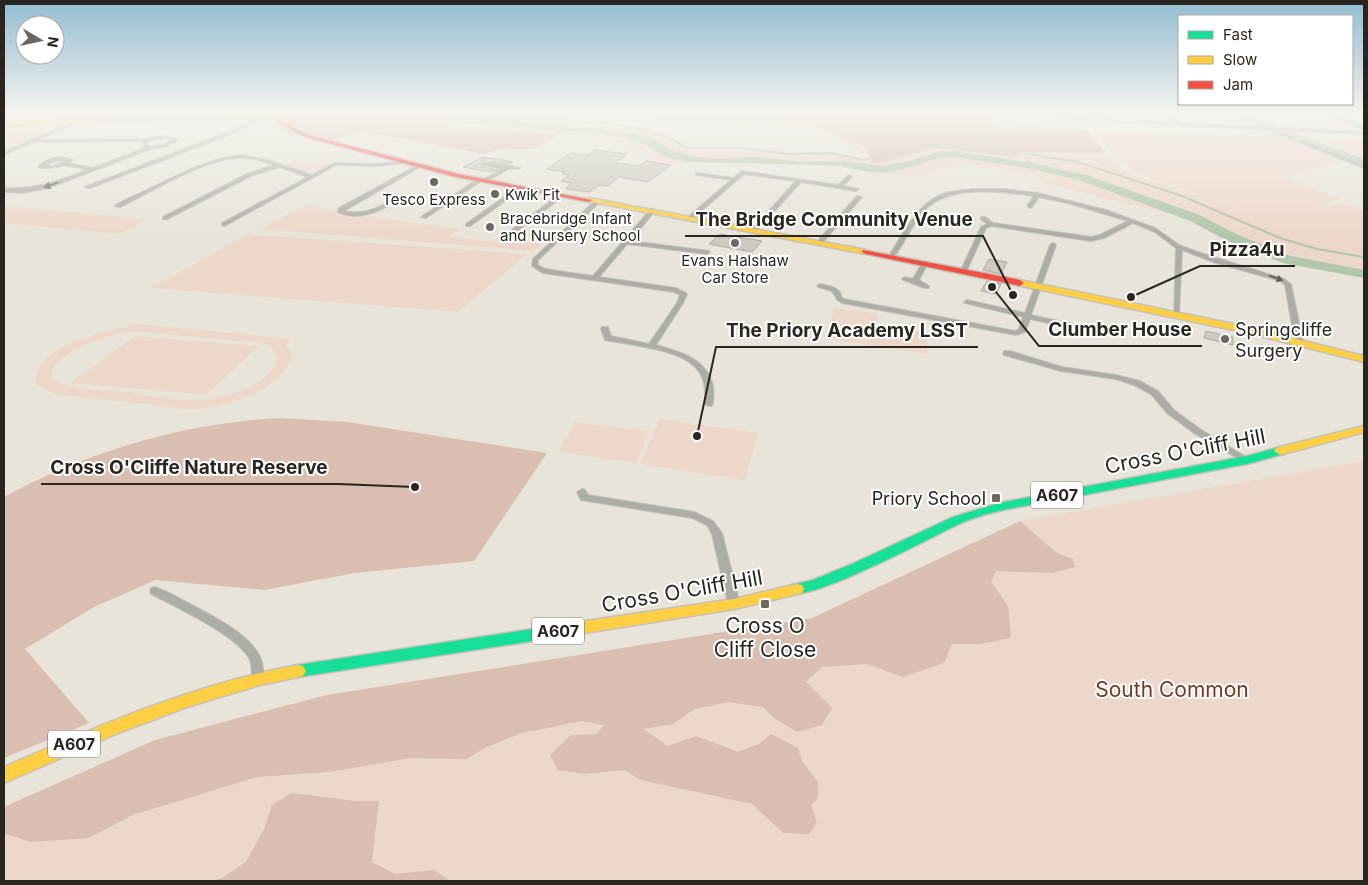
<svg xmlns="http://www.w3.org/2000/svg" width="1368" height="885" font-family="Inter,sans-serif">
<rect width="100%" height="100%" fill="#e8e4d9"/>
<!-- green -->
<path fill="#edd7cb" fill-rule="evenodd" d="M371,112H493L495,115L599,122L642,129L665,136L688,148H742L789,154L832,153L864,160L870,159L872,163L878,162L818,128L694,124L582,112H989L998,126L1086,130L1126,173L1254,212L1132,172L1091,130L1269,137L1265,134L1275,133L1343,162L1281,177L1340,199L1310,208L1349,205L1364,211V274L1288,260L1231,237L1195,218L1148,209L1041,182L1039,176L974,165H963L926,173L877,175L837,163L688,159L680,165L653,161C638,134 544,134 515,131C486,129 456,127 427,122C409,119 390,114 371,112Z
M71,122L16,147L4,144V126Z
M1364,140V158L1324,143Z
M295,160L307,164L333,163L312,173L283,165Z
M309,205L336,211L345,215H369L372,217L460,229L448,237L494,242L497,238L542,244L534,251L260,229L300,207Z
M4,206L147,219L121,234L4,223Z
M250,233L255,235L527,254L458,312L152,288Z
M834,308L878,314L877,326L928,332L927,354L827,339Z
M137,324L292,339L286,345L292,355C284,391 223,409 190,409C176,409 161,406 148,404C118,401 89,398 60,395L46,390L35,383C36,380 35,375 37,372C46,344 111,330 137,324ZM126,332H141L262,343L271,347L277,358C270,388 224,399 198,400C174,401 149,395 126,392C101,390 73,391 52,378L53,368C73,346 98,339 126,332Z
M135,336L259,346L206,395L70,383Z
M660,419L758,433L745,480L640,464Z
M575,422L649,431L636,463L559,452Z
M1364,461V881H4V807L155,740L327,695L812,618L1020,521Z"/>
<!-- forest -->
<path fill="#dabeb1" d="M296,112H371L427,122L516,132L559,134C552,138 543,146 535,148C517,152 503,145 484,154L361,131L328,141L288,134L277,127V120Z
M786,112H975L998,126L1086,130L1106,153L1017,152L1015,157L935,148L886,162L872,163L867,150L864,147Z
M280,418L347,422L547,453L474,561L355,573L264,590L156,580L94,607L25,649L89,723L4,758V497C88,451 184,423 280,418Z
M1020,521L1057,553L1073,559L1075,567L1052,573L996,571L991,582L1008,606L1011,638L981,644H952L944,663L903,677L867,664L822,667L806,682L832,708L822,725L797,732L774,718L763,707L729,702L695,709L673,724L643,729L668,746L696,736L738,752L759,744L771,734L798,748L802,761L818,782V798L811,805L817,822L809,834L783,833L752,804L641,780L624,770L585,774L558,770L550,755L571,735L596,734L604,725L582,721L522,733L487,747L466,759L411,758L329,772L257,777L133,815L89,838L31,842L4,833V807L155,740L327,695L812,618Z
M291,793L355,801H379L372,862L395,874L434,870L450,881H211L222,878L246,862L264,829L272,805Z"/>
<!-- water -->
<path fill="#b1c7ab" d="M402,112H430L449,116L589,127L624,132L651,138L674,151L696,157L716,159L754,157L805,162L837,161L869,165L872,172L854,166L690,162L668,158L640,142L622,137L588,132L529,129L449,121Z"/>
<g fill="none" stroke-linecap="round" stroke-linejoin="round">
<!-- stream -->
<path stroke="#b1c7ab" stroke-width="2" d="M460,112L599,122L642,129L665,136L688,148H742L789,154L832,153L864,160L898,154L918,146L943,145L995,152
M916,112L1018,155
M1028,154L1078,162L1182,196L1280,238L1317,249L1364,257
M1028,161L1033,166"/>
<!-- river -->
<path fill="#b1c7ab" fill-rule="evenodd" d="M1228,112H1240L1364,159V166Z
M940,151H954L1033,163L1086,175L1200,215L1236,234L1291,256L1364,270V278L1283,263L1226,240L1190,221L1079,180L1033,169L954,157C930,157 908,171 884,172C871,173 857,169 844,167L838,164L844,161L883,166L913,160Z"/>
</g>
<!-- building -->
<path fill="#cec9c1" stroke="#aeaaa2" d="M595,150L627,154L616,163L639,166L646,161L671,165L648,182L619,177L608,186L600,185L589,192L566,189L571,183L561,181L570,175L562,174L565,172L547,169L571,153L588,155Z
M483,157L513,162L511,164L481,162L482,167L497,170L492,172L463,167Z
M720,234L762,241L752,252L709,244Z
M989,259L1007,262L1001,274L983,270Z
M987,281L1001,284L996,294L981,291Z
M1206,331L1233,337V345L1204,338Z"/>
<g fill="none" stroke-linecap="round" stroke-linejoin="round">
<defs>
<path id="street" d="M1026,112H1035L1112,120L1175,123L1161,112H1165L1180,123L1364,132V134L1277,130L1364,165V168L1273,132L1274,130L1112,122Z
M261,115L264,116L240,131L90,188L85,187L236,129Z
M75,120L77,122L39,140L145,139L165,136L178,140L168,146L148,150L48,188L22,193L4,192V188C37,190 57,181 88,170C80,168 70,165 62,166C53,167 46,170 38,167C45,157 63,155 73,160L68,163L93,168L145,148L143,141L33,142L4,155V152ZM165,138L172,140L165,144L149,147L147,141ZM55,161H66L53,166H44Z
M242,155L268,160L312,175L335,163L376,164L405,161L407,162L405,163L376,166L336,165L224,226L222,225V223L308,177L279,167L251,176L167,219H163V217L247,174L274,165C263,162 252,157 240,158C206,158 151,192 120,207L115,206C124,199 136,195 147,190C177,175 208,158 242,155Z
M482,163C489,163 516,166 521,168L519,169H508L486,182L484,181V179L502,169L482,165Z
M418,165L422,166L344,211C362,215 376,209 392,200L388,199V197L399,198V200C381,211 358,222 338,212L339,208Z
M741,171L838,185L849,175L852,177L843,186L859,189L856,191L801,182L757,230L755,231L752,229L753,228L796,181L744,174L692,219H688V217L731,180L698,175H696V173L734,178Z
M479,178L484,179L426,218L421,217Z
M520,186L525,187L470,226H466V224Z
M973,189H1004L1038,193L1106,210L1155,228L1179,245L1195,251L1284,279L1291,284L1303,342L1299,344L1295,342L1285,285L1280,281L1216,263L1182,250L1179,315L1176,317L1174,316L1176,248L1155,232L1133,223L1104,238L1091,241L992,226L986,228L967,270L962,271L961,270L981,227L987,224L981,219V217H985L993,223L1091,237L1100,235L1128,221L1071,204L1039,197L1032,207L1030,208L1027,206L1034,196C1002,192 951,184 926,209C913,222 905,242 894,257H890L889,256C904,233 917,202 946,193C954,191 964,190 973,189Z
M560,194L565,195L513,234H509V232Z
M857,196L862,197L822,243H818V241Z
M596,200L601,201L538,260V265L545,269L593,276L650,210L652,209L655,211L654,212L630,241L709,251L710,252L707,254L627,244L599,277L676,288L686,293L687,294L683,303L656,345C680,352 707,358 713,386C714,393 714,400 712,406H709L705,404C706,391 705,376 695,367C678,349 630,345 605,340L601,329L602,327H608L611,336L649,344L677,303L680,295L674,292L543,273L532,266L533,259Z
M1053,243L1056,245L1031,315L1091,328V332H1088L1030,319L1025,332L1016,335L842,303L837,300C831,285 828,293 817,286L820,284C830,286 840,287 842,298L844,299L1015,331L1019,329L1023,317L965,303L964,302L967,300L1025,313L1050,245Z
M925,261L928,263L919,280L929,286V288C923,289 911,282 903,280L902,279L905,277L913,279L922,263Z
M1004,351H1010L1062,367L1116,375L1140,381L1158,391L1174,410L1200,429L1251,460L1250,462H1244L1194,433L1168,414L1152,395L1134,385L1115,379L1061,371L1004,355L1003,353Z
M582,489L585,490L588,495L694,512L713,521L722,533L740,604L738,607L734,608L730,607L728,604L712,534L707,525L692,518L581,500L577,492Z
M155,587C167,591 179,598 190,604C214,617 262,639 263,669C264,674 264,676 262,681L258,682L254,681C250,673 253,665 249,658C236,635 176,607 151,594L150,591L151,588Z"/>
<path id="fast" d="M1323,112H1329L1364,126V130Z
M1280,447L1284,448L1286,451L1284,454L1247,464C1188,475 1128,486 1069,498C1032,505 992,509 959,524C932,537 814,600 792,593L790,589L792,585L813,580L852,564L953,517L999,503L1247,456Z
M579,622L584,624L586,628L584,632L579,634L298,677L293,676L290,671L293,666L298,665Z"/>
<path id="slow" d="M294,113L296,116L4,126V122Z
M589,198L866,250L870,252L866,254L587,201V199Z
M1020,280L1248,327L1364,356V362L1248,333L1017,285L1016,283Z
M1364,426V432L1280,455L1274,451L1276,448Z
M797,584L802,585L804,589L802,593L734,609L579,634L574,632L572,628L574,624L579,622L734,599Z
M298,665L303,666L306,671L303,676L260,685L187,707L118,733L4,783V767C100,725 195,684 298,665Z"/>
<path id="jam" d="M298,112H304L295,118L294,124L291,126L309,135L458,174L592,200L589,202L456,177L305,137L275,122L274,117L277,115L280,117L281,121L287,124L290,116Z
M863,250L1020,280L1024,283L1020,286L866,254L862,252Z"/>
</defs>
<!-- street casing -->
<use href="#street" stroke="#c4c1b9" stroke-width="2"/>
<!-- fast casing -->
<use href="#fast" stroke="#c4c1b9" stroke-width="3"/>
<!-- slow casing -->
<use href="#slow" stroke="#c4c1b9" stroke-width="3"/>
<!-- jam casing -->
<use href="#jam" stroke="#c4c1b9" stroke-width="3"/>
<!-- street -->
<use href="#street" fill="#acada5" fill-rule="evenodd"/>
<!-- fast -->
<use href="#fast" fill="#16e098" fill-rule="evenodd"/>
<!-- slow -->
<use href="#slow" fill="#ffcf43" fill-rule="evenodd"/>
<!-- jam -->
<use href="#jam" fill="#f24e42" fill-rule="evenodd"/>
</g>
<!-- one-way arrows -->
<defs><path id="oneway-solid" d="M-6-.8H1V-3.2L6.5 0L1 3.2V.8H-6Z" transform="scale(1.25)"/></defs>
<g fill="#64635b">
<use href="#oneway-solid" transform="translate(51 185) rotate(160)"/>
<use href="#oneway-solid" transform="translate(1276 278) rotate(20)"/>
</g>
<!-- sky -->
<linearGradient id="sky" x2="0" y2="1"><stop stop-color="#92bcd0"/><stop offset="0.48" stop-color="#f5f3ee"/><stop offset="1" stop-color="#f5f3ee" stop-opacity="0"/></linearGradient>
<rect width="1368" height="235" fill="url(#sky)"/>
<!-- markers -->
<g fill="#6c6860" stroke="#fff" stroke-width="2">
<circle cx="434" cy="182" r="5"/>
<circle cx="495" cy="194" r="5"/>
<circle cx="490" cy="227" r="5"/>
<circle cx="735" cy="243" r="5"/>
<circle cx="1225" cy="339" r="5"/>
<rect x="991" y="493" width="10" height="10" rx="2.5"/>
<rect x="760" y="599" width="10" height="10" rx="2.5"/>
</g>
<g text-anchor="middle" dominant-baseline="central" stroke-width="4" stroke-linejoin="round" paint-order="stroke">
<!-- far-poi labels -->
<g font-size="15" fill="#29261f" stroke="#fff" text-anchor="start">
<text x="505" y="194">Kwik Fit</text>
<text x="434" y="199" text-anchor="middle">Tesco Express</text>
<text x="500" y="218">Bracebridge Infant<tspan x="500" dy="17">and Nursery School</tspan></text>
<text x="735" y="260" text-anchor="middle">Evans Halshaw<tspan x="735" dy="17">Car Store</tspan></text>
</g>
<!-- shield labels -->
<g fill="#fff" stroke="#696762" stroke-width="1">
<rect x="1031" y="481.5" width="52" height="27" rx="4"/>
<rect x="532" y="617.5" width="52" height="27" rx="4"/>
<rect x="48" y="730.5" width="52" height="27" rx="4"/>
</g>
<g font-size="16" font-weight="bold" fill="#29261f">
<text x="1057" y="495">A607</text>
<text x="558" y="631">A607</text>
<text x="74" y="744">A607</text>
</g>
<!-- poi labels -->
<g font-size="18" fill="#29261f" stroke="#fff" text-anchor="start">
<text x="1235" y="329">Springcliffe<tspan x="1235" dy="21">Surgery</tspan></text>
<text x="986" y="498" text-anchor="end">Priory School</text>
</g>
<!-- near-street labels -->
<g font-size="21" fill="#29261f" stroke="#fff">
<text transform="translate(1185 451) rotate(-11)">Cross O'Cliff Hill</text>
<text transform="translate(682 591) rotate(-10)">Cross O'Cliff Hill</text>
</g>
<!-- near-poi labels -->
<g font-size="21" fill="#29261f" stroke="#fff">
<text x="765" y="625">Cross O<tspan x="765" dy="24">Cliff Close</tspan></text>
</g>
<!-- near-park labels -->
<g font-size="21" fill="#743823" stroke="#fff">
<text x="1172" y="689">South Common</text>
</g>
</g>
<!-- callouts -->
<path fill="none" stroke="#29261f" stroke-width="2" d="M1013 295L983 236H685M1131 297L1200 266H1295M992 287L1039 346H1202M697 436L716 347H978M415 487L338 484H41"/>
<g fill="#29261f" stroke="#fff" stroke-width="2">
<circle cx="1013" cy="295" r="5"/>
<circle cx="1131" cy="297" r="5"/>
<circle cx="992" cy="287" r="5"/>
<circle cx="697" cy="436" r="5"/>
<circle cx="415" cy="487" r="5"/>
</g>
<g font-size="19" text-anchor="middle" font-weight="bold" fill="#29261f" stroke="#fff" stroke-width="4" stroke-linejoin="round" paint-order="stroke">
<text x="834" y="226">The Bridge Community Venue</text>
<text x="1247" y="256">Pizza4u</text>
<text x="1120" y="336">Clumber House</text>
<text x="847" y="337">The Priory Academy LSST</text>
<text x="189" y="474">Cross O'Cliffe Nature Reserve</text>
</g>
<!-- border -->
<rect width="1368" height="885" fill="none" stroke="#29261f" stroke-width="10"/>
<!-- legend -->
<rect x="1178" y="15" width="175" height="90" fill="#ffffff" stroke="#a9a8a5"/>
<rect x="1188" y="31" width="25" height="8" fill="#16e098" stroke="#a9a8a5"/>
<text x="1223" y="40" font-size="15" fill="#29261f">Fast</text>
<rect x="1188" y="56" width="25" height="8" fill="#ffcf43" stroke="#a9a8a5"/>
<text x="1223" y="65" font-size="15" fill="#29261f">Slow</text>
<rect x="1188" y="81" width="25" height="8" fill="#f24e42" stroke="#a9a8a5"/>
<text x="1223" y="90" font-size="15" fill="#29261f">Jam</text>
<!-- north arrow -->
<g transform="translate(40 40) rotate(99)"><circle r="24" fill="#ffffff" stroke="#a9a8a5"/>
<path d="M0-4L9 19L0 12L-9 19Z" fill="#6c6860"/>
<text y="-8" font-size="14" font-weight="bold" text-anchor="middle" fill="#29261f">N</text>
</g>
</svg>
